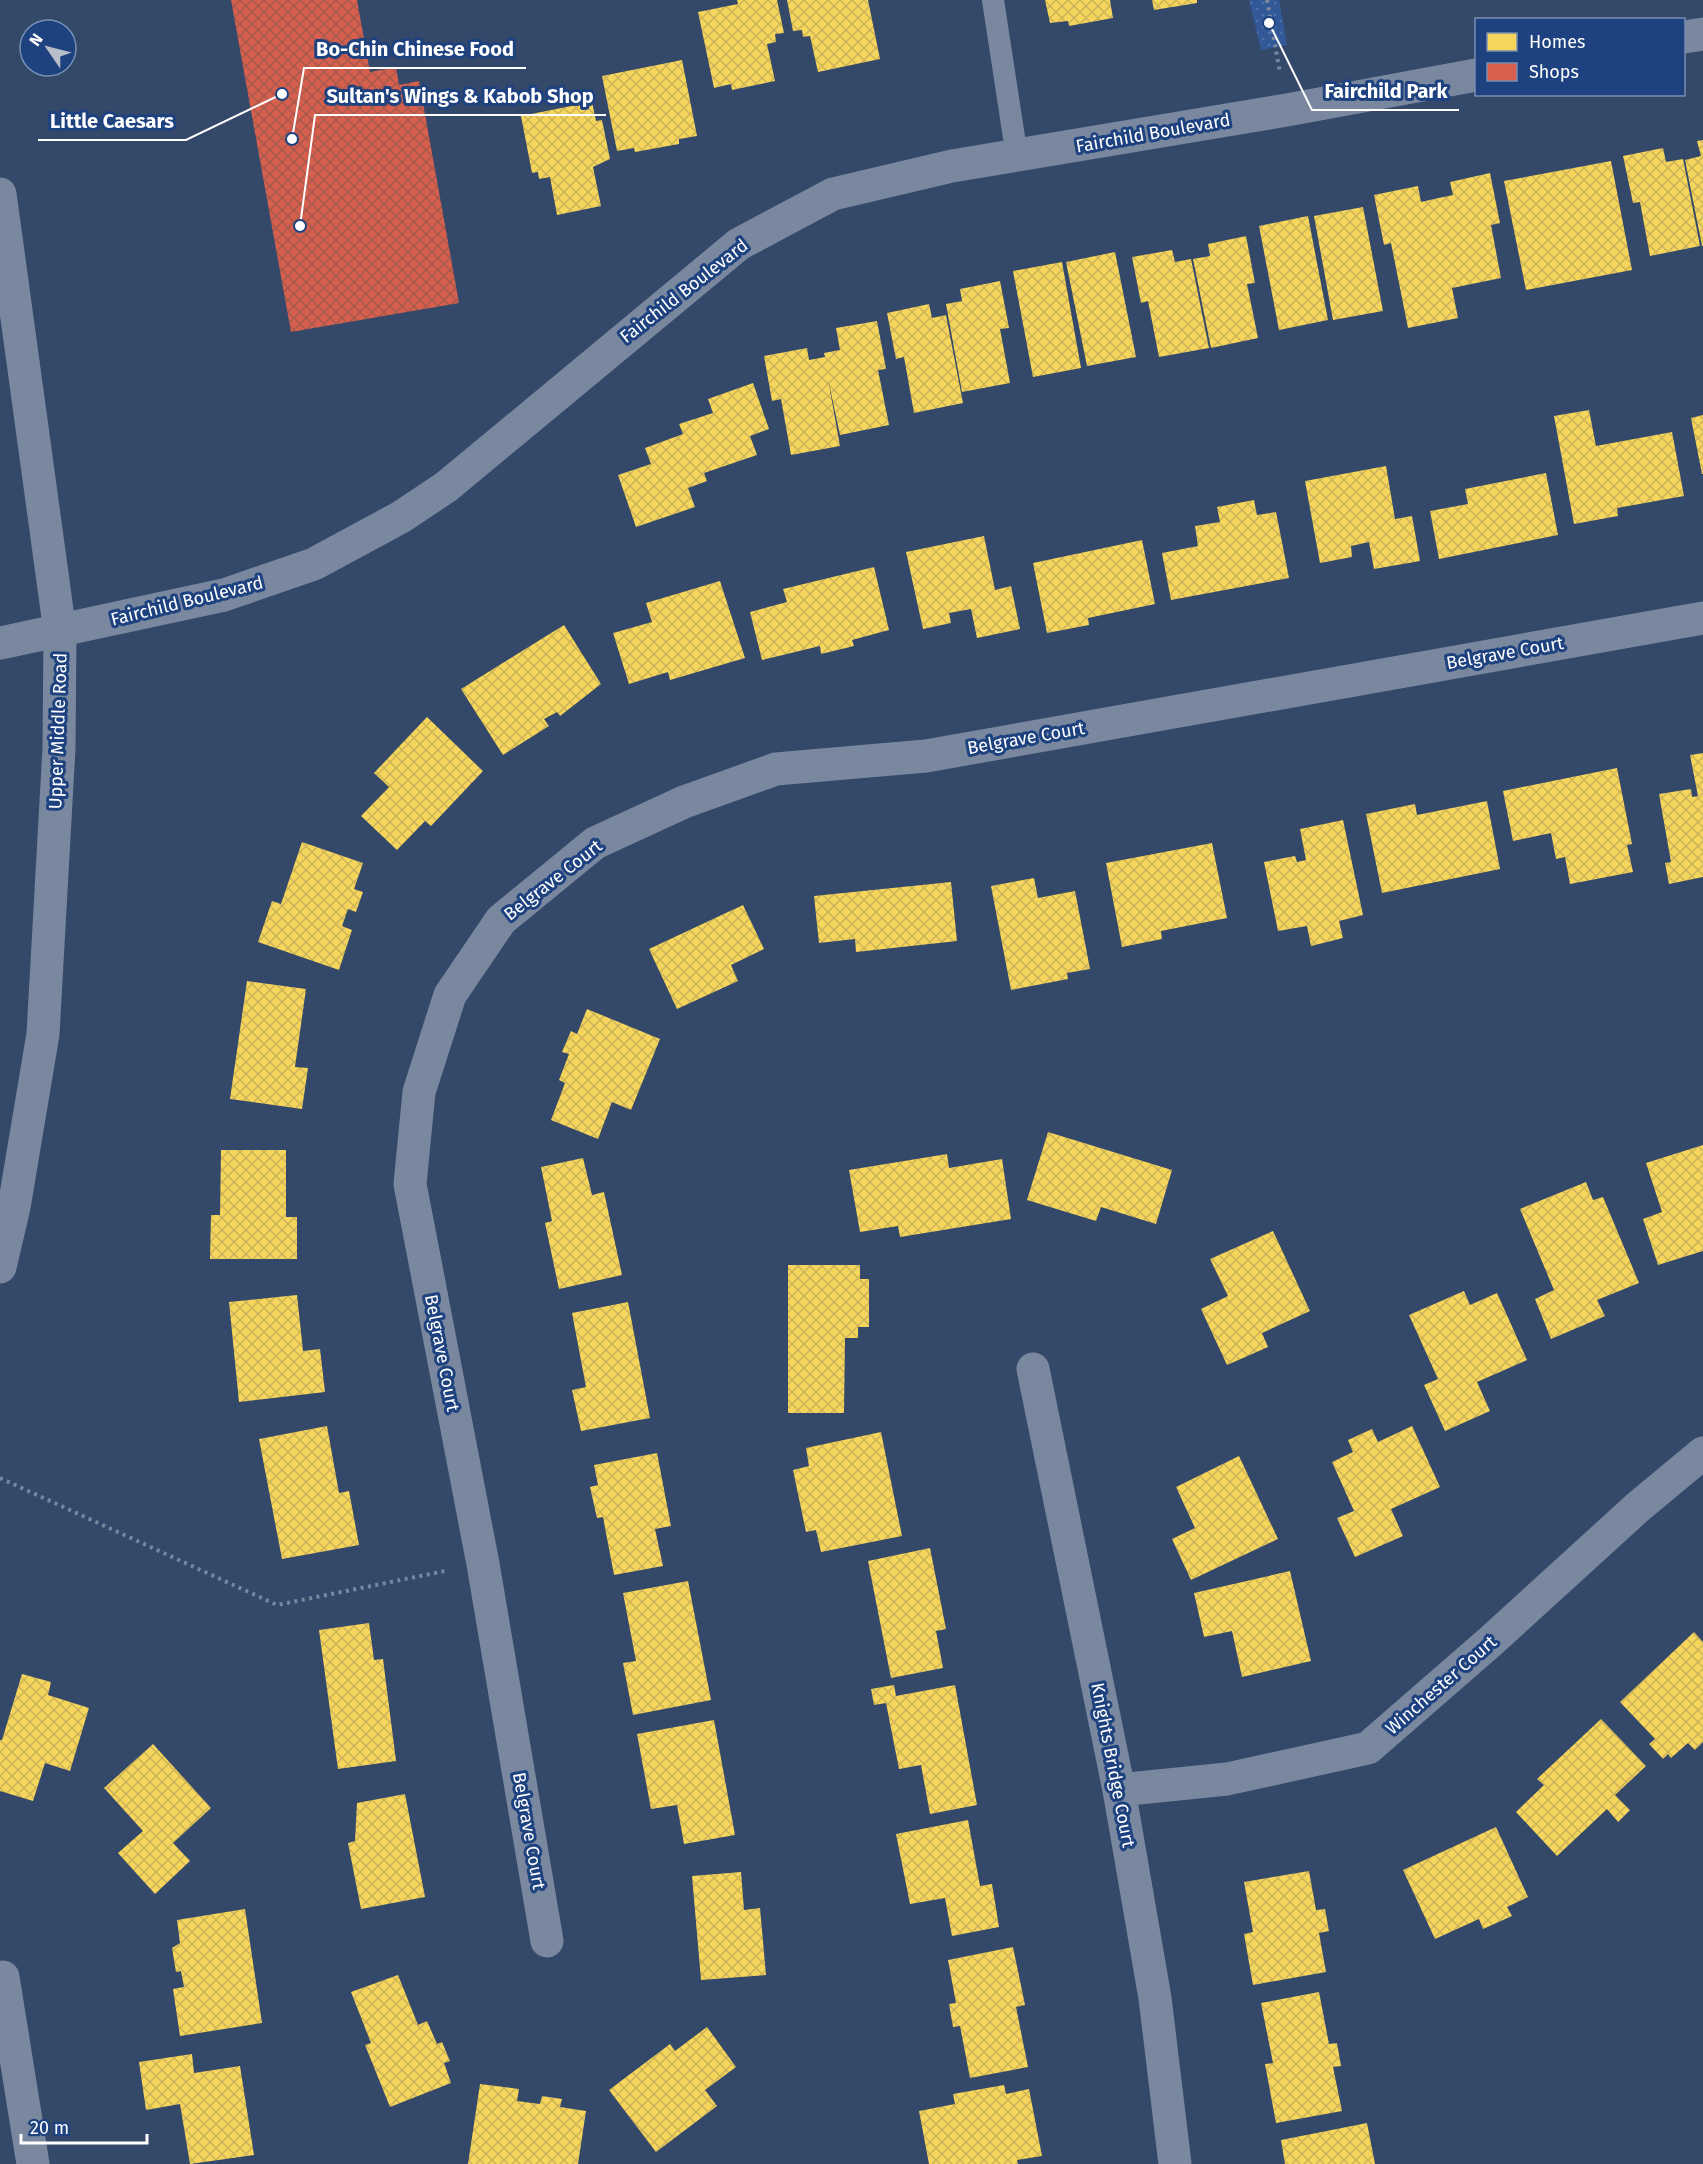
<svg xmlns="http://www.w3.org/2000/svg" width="1703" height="2164" font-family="'Fira Sans',sans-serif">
<defs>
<pattern id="park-dots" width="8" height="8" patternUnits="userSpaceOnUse" patternTransform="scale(1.5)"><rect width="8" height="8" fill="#315897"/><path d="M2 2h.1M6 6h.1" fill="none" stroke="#5071a7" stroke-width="1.8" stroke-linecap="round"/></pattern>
<pattern id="homes-cross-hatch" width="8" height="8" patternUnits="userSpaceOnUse" patternTransform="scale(1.5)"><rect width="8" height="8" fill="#f6d55c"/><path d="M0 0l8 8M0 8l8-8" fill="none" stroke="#ccb358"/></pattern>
<pattern id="shops-cross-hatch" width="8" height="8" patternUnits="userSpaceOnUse" patternTransform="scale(1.5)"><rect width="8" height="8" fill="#d6604d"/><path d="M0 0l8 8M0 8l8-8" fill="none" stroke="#a6594d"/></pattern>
</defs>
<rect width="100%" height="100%" fill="#344869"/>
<!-- park -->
<path fill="url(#park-dots)" d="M1249,0H1279L1287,45L1261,50Z"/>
<!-- homes -->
<path fill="url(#homes-cross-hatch)" d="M737,0H777L784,33L775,34L776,42L767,44L775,81L732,90L731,84L714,88L698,12L738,4Z
M787,0H868L880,59L818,72L810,36L803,37L802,30L793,31Z
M1045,0H1110L1113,18L1069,26L1068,21L1050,23Z
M1152,0H1197V3L1154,10Z
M682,60L697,136L679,139V144L635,152L634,148L617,151L602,76Z
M592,102L596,121L602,120L610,159L593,167L601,206L557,215L550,177L539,179L538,172L532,173L521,116Z
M1703,140V246H1702L1685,160L1701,156L1697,141Z
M1663,148L1666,162L1683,159L1700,246L1650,256L1640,202L1633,203L1623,156Z
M1611,161L1632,270L1526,290L1504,181Z
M1490,173L1500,223L1491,225L1501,278L1452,288L1458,318L1408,328L1391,243L1384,245L1374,195L1418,186L1421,202L1434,199L1453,195L1450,182Z
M1363,207L1383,311L1333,320L1314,216Z
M1308,216L1328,320L1279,330L1259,226Z
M1246,236L1255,283L1247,284L1258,338L1211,348L1193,259L1210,256L1208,244Z
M1172,250L1175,262L1191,259L1209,348L1159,357L1148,301L1141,303L1132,257Z
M1115,252L1136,357L1087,366L1066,262Z
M1062,262L1081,368L1033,377L1013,271Z
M1000,281L1009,328L1000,329L1010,383L962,392L946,304L962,301L960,289Z
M929,304L932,318L946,315L963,403L914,413L904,357L896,359L887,313Z
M877,321L886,369L878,370L889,425L840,435L828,379L840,446L791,455L781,399L772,401L764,356L807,348L809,360L825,357L824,353L840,350L836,328Z
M753,383L769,429L750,436L757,455L704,473L707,481L688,488L695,507L636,527L618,475L651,464L645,448L683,434L679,424L713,413L708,399Z
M1589,410L1596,446L1672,432L1684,496L1617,508L1618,516L1574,524L1554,416Z
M1703,415V474H1702L1691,418Z
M1386,466L1395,519L1412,516L1420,561L1374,569L1369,542L1351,546L1352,557L1320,563L1305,481Z
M1546,473L1558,535L1439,559L1430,511L1468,504L1465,489Z
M1254,500L1257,515L1276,512L1289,578L1171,600L1162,553L1198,546L1195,526L1220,522L1217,507Z
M984,536L995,590L1011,586L1020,629L977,638L971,609L949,613L951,623L923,629L906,552Z
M1142,540L1155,604L1088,618L1089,625L1047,633L1033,563Z
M874,567L889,630L852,640L854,646L821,654L820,646L762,660L750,612L787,602L783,589Z
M720,581L745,658L670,680L668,672L629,684L613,633L652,622L646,603Z
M564,625L601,684L560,716L557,712L544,719L549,726L503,755L461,689Z
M427,717L483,771L431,826L425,821L397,850L361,816L389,787L374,773Z
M1703,753V877L1669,884L1665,863L1671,862L1659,794L1691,789L1692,797L1698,796L1690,755Z
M1617,768L1632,844L1627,845L1633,872L1570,884L1565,857L1556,859L1551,833L1513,841L1503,791Z
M1487,801L1500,869L1382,893L1366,814L1415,804L1417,815Z
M1343,820L1363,915L1339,921L1343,938L1311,946L1307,926L1278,931L1264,862L1295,856L1297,862L1306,860L1300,829Z
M302,842L363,863L354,889L363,892L356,912L348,909L342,926L352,930L339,970L258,942L272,901L281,904Z
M1212,843L1227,918L1161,931L1162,939L1122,947L1106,863Z
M1034,878L1038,898L1075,891L1090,969L1067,973L1068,979L1011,990L991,886Z
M951,882L957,941L856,952L855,939L819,943L814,896Z
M743,905L764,949L731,965L738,981L677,1009L649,949Z
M247,981L306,989L295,1067L308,1068L302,1109L230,1099Z
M587,1009L660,1039L631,1110L612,1102L598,1139L551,1120L565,1083L559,1080L569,1054L562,1052L571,1031L577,1034Z
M1048,1132L1172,1170L1156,1224L1101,1207L1096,1221L1027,1200Z
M1703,1145V1251L1658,1265L1643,1219L1662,1212L1646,1163Z
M221,1150H286V1217H297V1259H210L211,1215H220Z
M947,1154L949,1168L1002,1159L1011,1219L900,1237L898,1226L860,1232L849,1170Z
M583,1158L592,1195L604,1192L622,1275L559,1289L545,1223L552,1221L541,1167Z
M1586,1182L1593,1200L1603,1197L1639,1283L1597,1300L1605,1316L1551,1339L1535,1299L1554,1290L1520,1209Z
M1273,1231L1310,1311L1262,1333L1268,1347L1227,1365L1201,1309L1228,1296L1210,1259Z
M788,1265H860V1279H869V1327H858V1338H845L844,1413H788Z
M1464,1291L1470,1305L1497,1293L1527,1360L1477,1382L1490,1411L1445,1431L1424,1385L1438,1379L1409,1315Z
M297,1295L303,1351L320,1349L325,1392L239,1402L229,1302Z
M628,1302L650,1418L581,1431L572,1390L586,1387L572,1313Z
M327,1426L339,1493L349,1491L359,1545L282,1559L259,1439Z
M1412,1426L1440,1487L1391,1509L1403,1536L1355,1557L1337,1518L1354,1511L1332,1462L1353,1452L1348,1440L1372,1429L1378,1442Z
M881,1432L902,1536L821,1552L816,1530L806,1532L793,1470L809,1466L806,1448Z
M657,1453L671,1526L655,1529L663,1566L614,1575L603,1517L597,1518L590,1487L598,1485L594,1465Z
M1239,1456L1278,1539L1191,1580L1172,1539L1195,1528L1176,1487Z
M930,1548L946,1629L936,1631L943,1668L891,1678L868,1561Z
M1290,1571L1311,1661L1242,1677L1232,1631L1204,1637L1194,1593Z
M688,1581L711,1700L633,1715L623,1663L636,1661L623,1593Z
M369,1623L374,1660L383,1659L396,1761L338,1769L319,1630Z
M1694,1632L1703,1642V1742L1695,1750L1688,1743L1671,1758L1668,1754L1663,1759L1649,1744L1655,1739L1620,1702Z
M22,1674L51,1682L48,1695L89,1708L70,1771L45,1763L33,1801L0,1791V1740H2Z
M894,1685L896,1696L955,1685L977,1805L930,1814L921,1765L899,1769L886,1703L874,1705L871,1689Z
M1601,1719L1646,1766L1615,1795L1630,1810L1618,1822L1607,1809L1557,1856L1516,1812L1544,1785L1537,1779Z
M714,1720L735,1835L684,1844L677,1805L651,1809L637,1734Z
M153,1744L211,1808L173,1843L190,1861L155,1894L118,1853L143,1831L104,1788Z
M405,1794L425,1897L361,1909L348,1843L355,1841L357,1803Z
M968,1820L980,1886L992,1884L999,1927L952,1936L945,1898L910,1904L896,1834Z
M1496,1827L1528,1897L1507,1907L1512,1916L1483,1929L1479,1919L1435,1939L1403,1870Z
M1309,1871L1316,1910L1325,1909L1329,1931L1319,1933L1326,1972L1253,1985L1244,1934L1253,1932L1244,1882Z
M741,1872L744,1910L760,1908L766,1975L701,1980L692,1876Z
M245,1909L262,2023L180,2036L173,1989L184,1987L181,1971L176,1972L172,1948L180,1943L177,1920Z
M1013,1947L1025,2005L1016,2007L1028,2067L970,2078L960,2026L953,2027L949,2004L956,2003L948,1960Z
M398,1975L418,2025L427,2021L437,2044L442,2042L450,2061L444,2063L451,2083L390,2107L365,2045L371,2043L351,1992Z
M1319,1992L1329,2044L1337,2043L1341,2066L1333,2067L1342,2111L1276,2123L1265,2064L1273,2063L1261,2003Z
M707,2027L736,2067L705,2090L717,2106L656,2152L609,2090L670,2044L675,2051Z
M192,2054L194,2073L240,2066L254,2155L190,2164L180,2104L146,2110L139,2062Z
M480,2084L519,2089L517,2101L540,2104L542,2096L562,2099L560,2107L586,2111L578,2164H468Z
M1004,2085L1006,2094L1029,2089L1042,2156L1017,2160L1018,2164H929L919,2111L955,2104L953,2094Z
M1367,2123L1375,2164H1285L1281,2140Z"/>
<!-- shops -->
<path fill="url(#shops-cross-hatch)" d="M231,0H357L370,72L396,67L399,85L419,81L459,303L291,332Z"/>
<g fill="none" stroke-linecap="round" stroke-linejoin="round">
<!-- path -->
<path stroke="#79889f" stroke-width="4" stroke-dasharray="3 4.5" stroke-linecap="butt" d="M1267,0L1280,73
M0,1478L277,1605L445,1571"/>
<!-- service -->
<path stroke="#79889f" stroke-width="22" d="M993,0L1017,157"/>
<!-- minor -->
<path stroke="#79889f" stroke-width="33" d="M1684,37L1703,34
M0,643L224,595L314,564L401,517L446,487L739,244L833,194L952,166L1287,110L1476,75
M1033,1369L1119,1790L1155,1998L1175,2164
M1119,1790L1227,1779L1368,1748L1491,1641L1638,1507L1703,1453
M547,1941L483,1564L410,1184L419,1092L450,995L501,920L595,843L684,802L776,769L926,756L1703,618
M3,1977L33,2164"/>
<!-- tertiary -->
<path stroke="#79889f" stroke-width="33" d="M0,194L60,632L59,748L43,1034L14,1207L0,1267"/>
</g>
<g text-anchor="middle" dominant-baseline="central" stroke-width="6" stroke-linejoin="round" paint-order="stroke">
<!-- street labels -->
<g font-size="18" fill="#fff" stroke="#1e427f">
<text transform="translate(1153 133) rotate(-10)">Fairchild Boulevard</text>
<text transform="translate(684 291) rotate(-38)">Fairchild Boulevard</text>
<text transform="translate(187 601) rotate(-14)">Fairchild Boulevard</text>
<text transform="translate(1505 653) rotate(-10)">Belgrave Court</text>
<text transform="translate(58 731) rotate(-88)">Upper Middle Road</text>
<text transform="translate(1026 738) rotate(-10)">Belgrave Court</text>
<text transform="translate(553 880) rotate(-38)">Belgrave Court</text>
<text transform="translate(442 1353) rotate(79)">Belgrave Court</text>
<text transform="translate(1441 1685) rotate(-41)">Winchester Court</text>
<text transform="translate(1113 1765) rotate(79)">Knights Bridge Court</text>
<text transform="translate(529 1831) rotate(80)">Belgrave Court</text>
</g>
</g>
<!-- callouts -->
<path fill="none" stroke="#fff" stroke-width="2" d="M292 139L304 68H526M1269 23L1312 110H1459M300 226L315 115H606M282 94L186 140H38"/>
<g fill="#fff" stroke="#1e427f" stroke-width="2">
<circle cx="292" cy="139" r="6"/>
<circle cx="1269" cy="23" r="6"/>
<circle cx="300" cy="226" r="6"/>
<circle cx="282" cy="94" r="6"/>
</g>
<g font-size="20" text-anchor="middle" font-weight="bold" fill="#fff" stroke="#1e427f" stroke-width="6" stroke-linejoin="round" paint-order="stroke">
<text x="415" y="56">Bo-Chin Chinese Food</text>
<text x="1386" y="98">Fairchild Park</text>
<text x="460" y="103">Sultan's Wings &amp; Kabob Shop</text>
<text x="112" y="128">Little Caesars</text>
</g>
<!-- legend -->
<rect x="1475" y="18" width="210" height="78" fill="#1e427f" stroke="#788eb2" stroke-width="1.5"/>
<rect x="1487" y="33" width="30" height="18" fill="#f6d55c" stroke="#788eb2" stroke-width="1.5"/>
<text x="1529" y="48" font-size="18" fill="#ffffff">Homes</text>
<rect x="1487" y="63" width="30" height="18" fill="#d6604d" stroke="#788eb2" stroke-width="1.5"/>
<text x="1529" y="78" font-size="18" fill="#ffffff">Shops</text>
<!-- north arrow -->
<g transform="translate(48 48) rotate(305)"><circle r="28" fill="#1e427f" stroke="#788eb2" stroke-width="1.5"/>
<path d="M0-4.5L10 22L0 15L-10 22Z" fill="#b8bfca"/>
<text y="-9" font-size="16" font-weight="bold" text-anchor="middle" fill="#ffffff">N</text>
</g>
<!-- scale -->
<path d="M21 2134v9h126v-9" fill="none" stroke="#ffffff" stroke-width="3"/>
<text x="30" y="2134" font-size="18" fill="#ffffff" stroke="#1e427f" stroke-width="4.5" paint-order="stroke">20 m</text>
</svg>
